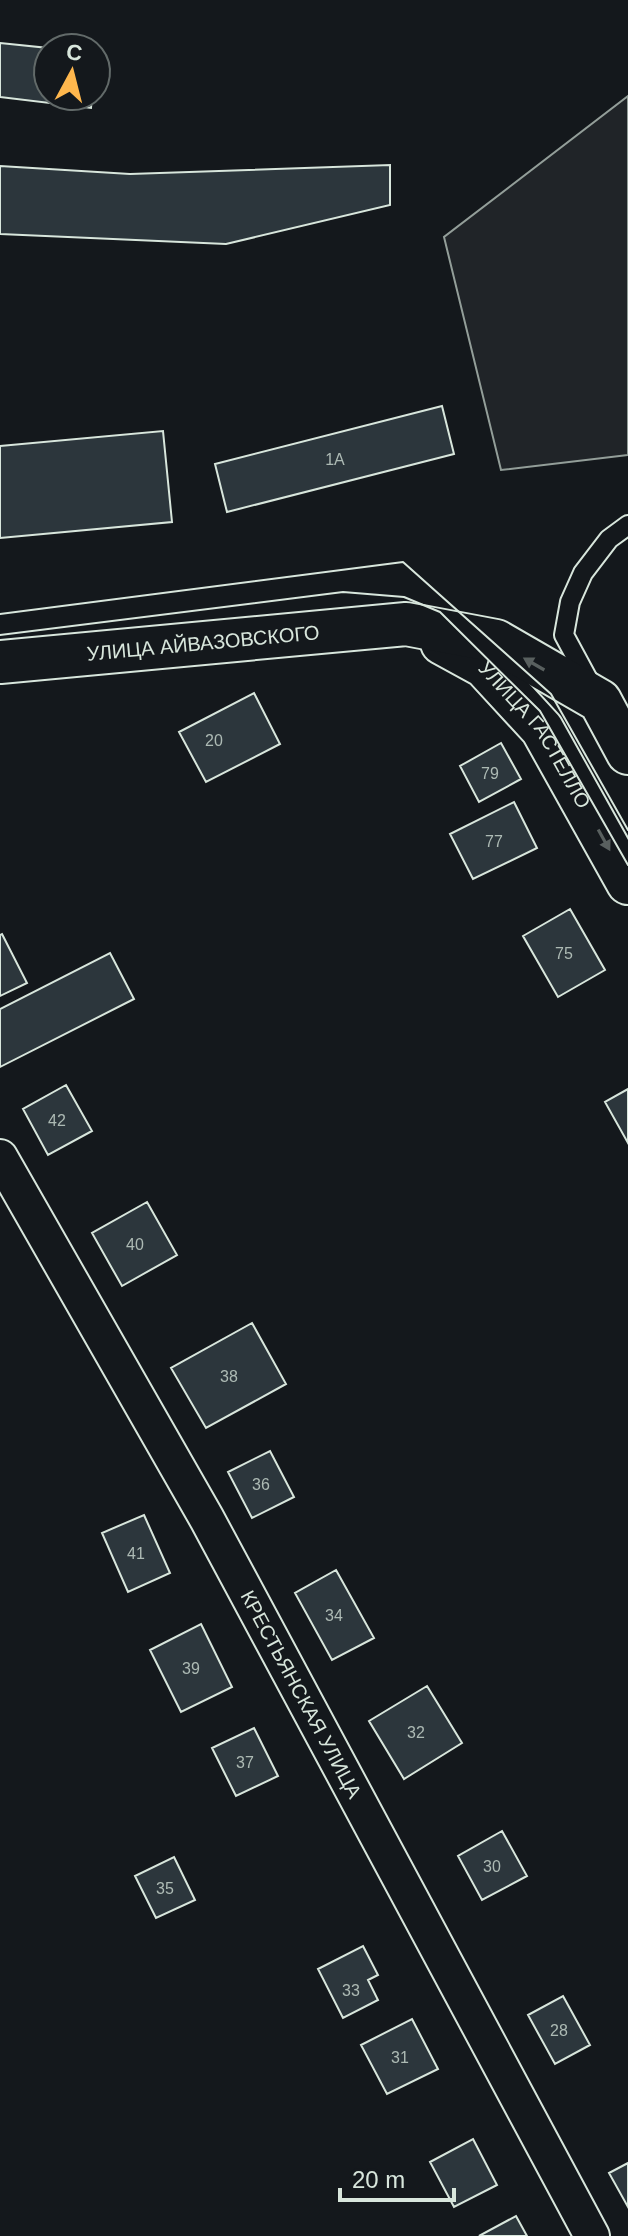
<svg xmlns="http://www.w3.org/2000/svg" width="628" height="2236" font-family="Helvetica,sans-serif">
<rect width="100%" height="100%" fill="#14181c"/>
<!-- green -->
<path fill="#202428" stroke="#939e99" stroke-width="2" d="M628,96V455L501,470L444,237Z"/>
<!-- building -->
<path fill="#2c363c" stroke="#d8e6dc" stroke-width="2" d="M0,43L48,48V96H92L91,108L0,97Z
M390,165V205L226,244L0,234V166L130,174Z
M442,406L454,454L227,512L215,464Z
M163,431L172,522L0,538V446Z
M254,693L280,744L206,782L179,732Z
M501,743L521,779L479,802L460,766Z
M514,802L537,848L473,879L450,834Z
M570,909L605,970L558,997L523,936Z
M2,934L27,983L0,996V935Z
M110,953L134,999L0,1067V1009Z
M66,1085L92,1131L48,1155L23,1109Z
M628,1089V1143L605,1102Z
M147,1202L177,1255L122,1286L92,1233Z
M252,1323L286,1384L206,1428L171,1368Z
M270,1451L294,1497L252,1518L228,1472Z
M144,1515L170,1573L128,1592L102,1533Z
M336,1570L374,1638L332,1660L295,1593Z
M201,1624L232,1687L181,1712L150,1650Z
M427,1686L462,1743L404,1779L369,1721Z
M254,1728L278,1776L236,1796L212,1748Z
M502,1831L527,1876L482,1900L458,1856Z
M174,1857L195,1900L156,1918L135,1876Z
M363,1946L378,1975L368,1980L378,2000L343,2018L318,1969Z
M563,1996L590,2045L555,2064L528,2015Z
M412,2019L438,2069L387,2094L361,2045Z
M473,2139L497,2185L454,2207L430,2162Z
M628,2163V2207L609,2173Z
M516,2216L527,2236H479Z"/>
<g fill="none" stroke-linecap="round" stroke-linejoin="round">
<defs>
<path id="service" d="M591,685L564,635L570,602L583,573L609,539L628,525"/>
<g id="minor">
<path id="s1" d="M0,1157L207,1519L592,2236"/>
</g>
<g id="tertiary">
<path id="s2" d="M442,643L484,666L542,729L628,883"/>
<path id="s3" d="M0,662L406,624L496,641L600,701L628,753"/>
</g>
</defs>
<!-- service casing -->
<use href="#service" stroke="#d8e6dc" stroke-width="22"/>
<!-- minor casing -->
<use href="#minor" stroke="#d8e6dc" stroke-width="38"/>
<!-- tertiary casing -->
<use href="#tertiary" stroke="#d8e6dc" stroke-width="46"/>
<!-- service -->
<use href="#service" stroke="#14181c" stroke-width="18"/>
<!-- minor -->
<use href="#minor" stroke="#14181c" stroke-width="34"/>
<!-- tertiary -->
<use href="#tertiary" stroke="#14181c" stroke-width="42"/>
<!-- tram -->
<path stroke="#d8e6dc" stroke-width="2" d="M0,614L403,562L551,694L628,830
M0,635L343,592L404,597L440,612L540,711L628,865"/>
</g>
<!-- one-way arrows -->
<defs><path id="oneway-solid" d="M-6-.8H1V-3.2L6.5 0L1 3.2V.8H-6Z" transform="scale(2)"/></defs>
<g fill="#59605f">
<use href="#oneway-solid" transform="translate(534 664) rotate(-150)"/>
<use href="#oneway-solid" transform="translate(604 840) rotate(61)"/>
</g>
<g text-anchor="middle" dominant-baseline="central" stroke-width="6" stroke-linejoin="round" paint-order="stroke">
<!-- number labels -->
<g font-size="16" fill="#adbab4">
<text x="335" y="459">1А</text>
<text x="214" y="740">20</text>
<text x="490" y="773">79</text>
<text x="494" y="841">77</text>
<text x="564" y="953">75</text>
<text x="57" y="1120">42</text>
<text x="135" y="1244">40</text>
<text x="229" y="1376">38</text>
<text x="261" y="1484">36</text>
<text x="136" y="1553">41</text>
<text x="334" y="1615">34</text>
<text x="191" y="1668">39</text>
<text x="416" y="1732">32</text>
<text x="245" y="1762">37</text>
<text x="492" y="1866">30</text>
<text x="165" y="1888">35</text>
<text x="351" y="1990">33</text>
<text x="559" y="2030">28</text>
<text x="400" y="2057">31</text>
</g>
<!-- street labels -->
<g font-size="20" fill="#d8e6dc" stroke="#14181c">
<text stroke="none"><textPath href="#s3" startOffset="204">УЛИЦА АЙВАЗОВСКОГО</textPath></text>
<text stroke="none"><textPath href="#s2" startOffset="134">УЛИЦА ГАСТЕЛЛО</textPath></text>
<text stroke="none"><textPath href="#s1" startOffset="616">КРЕСТЬЯНСКАЯ УЛИЦА</textPath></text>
</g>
</g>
<!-- north arrow -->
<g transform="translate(72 72) rotate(7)"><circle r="38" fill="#14181c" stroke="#626a69" stroke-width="2"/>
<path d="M0-6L14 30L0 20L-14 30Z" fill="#ffb74d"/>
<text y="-12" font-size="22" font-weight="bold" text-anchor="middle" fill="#d8e6dc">С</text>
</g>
<!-- scale -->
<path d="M340 2188v12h114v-12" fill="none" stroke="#d8e6dc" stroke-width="4"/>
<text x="352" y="2188" font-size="24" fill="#d8e6dc" stroke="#14181c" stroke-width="6" paint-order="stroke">20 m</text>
</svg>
